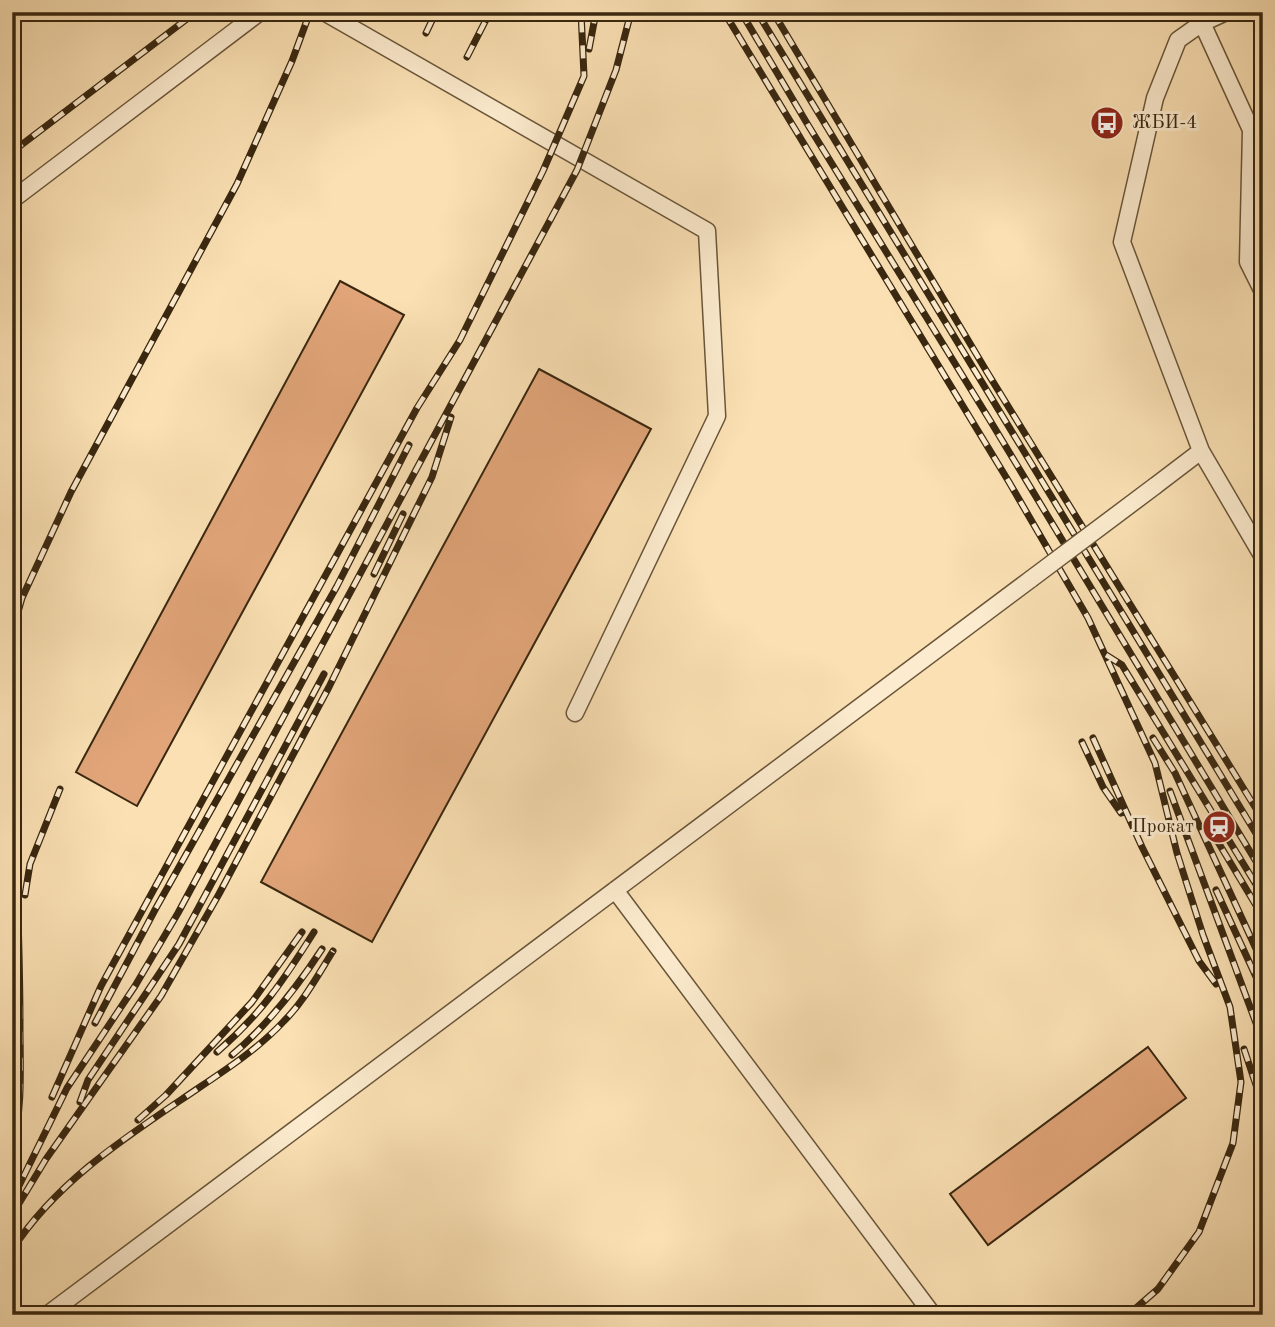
<svg xmlns="http://www.w3.org/2000/svg" width="1275" height="1327" font-family="'Old Standard TT',serif">
<rect width="100%" height="100%" fill="#fae0b3"/>
<filter id="stains"><feTurbulence type="fractalNoise" baseFrequency=".00286" numOctaves="4"/><feColorMatrix values="0 0 0 0 .2 0 0 0 0 .09 0 0 0 0 .02 0 0 0 .5 -.17"/></filter>
<radialGradient id="worn" r=".72"><stop offset=".6" stop-color="#630" stop-opacity="0"/><stop offset="1" stop-color="#630" stop-opacity=".3"/></radialGradient>
<!-- building -->
<path fill="#e1a579" stroke="#392710" stroke-width="2" d="M340,281L404,315L137,806L76,772Z
M539,369L651,429L372,942L261,882Z
M1148,1047L1186,1098L988,1245L950,1194Z"/>
<g fill="none" stroke-linecap="round" stroke-linejoin="round">
<defs>
<path id="minor" d="M324,12L707,231L717,416L575,713
M1197,12L1263,156
M1226,12L1202,23L1178,40L1155,98L1122,242L1201,451L1263,557
M1251,130L1248,262L1263,292
M12,200L260,12
M1155,486L1201,451
M615,890L933,1315
M47,1315L1031,579"/>
</defs>
<!-- minor casing -->
<use href="#minor" stroke="#695539" stroke-width="19"/>
<!-- minor -->
<use href="#minor" stroke="#fcebce" stroke-width="16"/>
<defs>
<path id="rail" d="M724,12L1009,482L1088,618L1155,763L1177,853L1203,935L1230,1007L1241,1082L1233,1143L1199,1232L1158,1289L1128,1315
M741,12L808,125L991,422L1263,873
M757,12L1263,845
M773,12L987,372L1263,820
M426,33L436,12
M589,49L596,12
M467,57L490,12
M12,152L196,12
M374,574L403,514
M12,633L22,598L71,492L237,184L292,61L310,12
M1106,655L1122,665L1263,896
M1093,738L1142,847L1199,961L1216,984
M1153,738L1175,773L1263,964
M1082,742L1103,787L1121,813
M1170,791L1263,1042
M1209,827L1263,917
M1216,890L1263,992
M25,895L30,864L60,789
M95,1023L156,908L337,586L409,445
M1244,1049L1263,1106
M217,1052C262,1013 283,981 314,932
M232,1055C268,1025 297,987 322,949
M52,1097L101,986L417,408L460,340L543,171L584,76L581,12
M80,1102L88,1080L179,944L324,674
M138,1120L166,1095L252,1002L302,932
M12,1148C23,1110 20,1065 20,1026C20,952 17,879 14,806
M12,1200L67,1088L135,986L178,913L577,170L616,70L631,12
M12,1215L46,1159L161,996L219,894L329,687L432,477L451,417
M12,1250C59,1178 131,1134 200,1087C230,1067 260,1047 284,1021C304,1001 318,975 333,951"/>
</defs>
<!-- rail casing -->
<use href="#rail" stroke="#392710" stroke-width="7"/>
<!-- rail -->
<use href="#rail" stroke="#fcebce" stroke-width="4.5" stroke-dasharray="13" stroke-linecap="butt"/>
<defs>
<path id="minor-bridge" d="M1031,579L1155,486"/>
</defs>
<!-- minor-bridge casing -->
<use href="#minor-bridge" stroke="#695539" stroke-width="19" stroke-linecap="butt"/>
<!-- minor-bridge -->
<use href="#minor-bridge" stroke="#fcebce" stroke-width="16"/>
</g>
<!-- icons -->
<defs>
<symbol id="bus-disc" viewBox="-11 -11 22 22"><circle r="9.5" fill="#8f2418" stroke="#fcebce"/><path d="M-5-6H5V4H4V6H2V4H-2V6H-4V4H-5ZM-3.5-4V0h7V-4ZM-3.5 1.2v1.5H-2V1.2ZM2 1.2v1.5H3.5V1.2Z" fill="#fff"/></symbol>
<symbol id="station-disc" viewBox="-11 -11 22 22"><circle r="9.5" fill="#8f2418" stroke="#fcebce"/><path d="M-3-6H3Q5-6 5-4V2Q5 4 3 4L4.5 6H3L1.5 4h-3L-3 6H-4.5L-3 4Q-5 4-5 2V-4Q-5-6-3-6ZM-3.5-4v3h7v-3ZM-3.5 1v1.5H-2V1ZM2 1v1.5H3.5V1Z" fill="#fff"/></symbol>
</defs>
<g fill-rule="evenodd">
<use href="#bus-disc" x="1088" y="104" width="38" height="38"/>
<use href="#station-disc" x="1200" y="808" width="38" height="38"/>
</g>
<g text-anchor="middle" dominant-baseline="central" stroke-width="6" stroke-linejoin="round" paint-order="stroke">
<!-- poi labels -->
<g font-size="19" fill="#392710" stroke="#fcebce" text-anchor="start">
<text x="1132" y="123">ЖБИ-4</text>
<text x="1194" y="827" text-anchor="end">Прокат</text>
</g>
</g>
<!-- margin -->
<rect width="1275" height="1327" fill="none" stroke="#fae0b3" stroke-width="42"/>
<rect x="14" y="14" width="1247" height="1299" fill="none" stroke="#392710" stroke-width="3.5"/>
<rect x="21" y="21" width="1233" height="1285" fill="none" stroke="#392710" stroke-width="2"/>
<rect width="100%" height="100%" filter="url(#stains)"/>
<rect width="100%" height="100%" fill="url(#worn)"/>
</svg>
